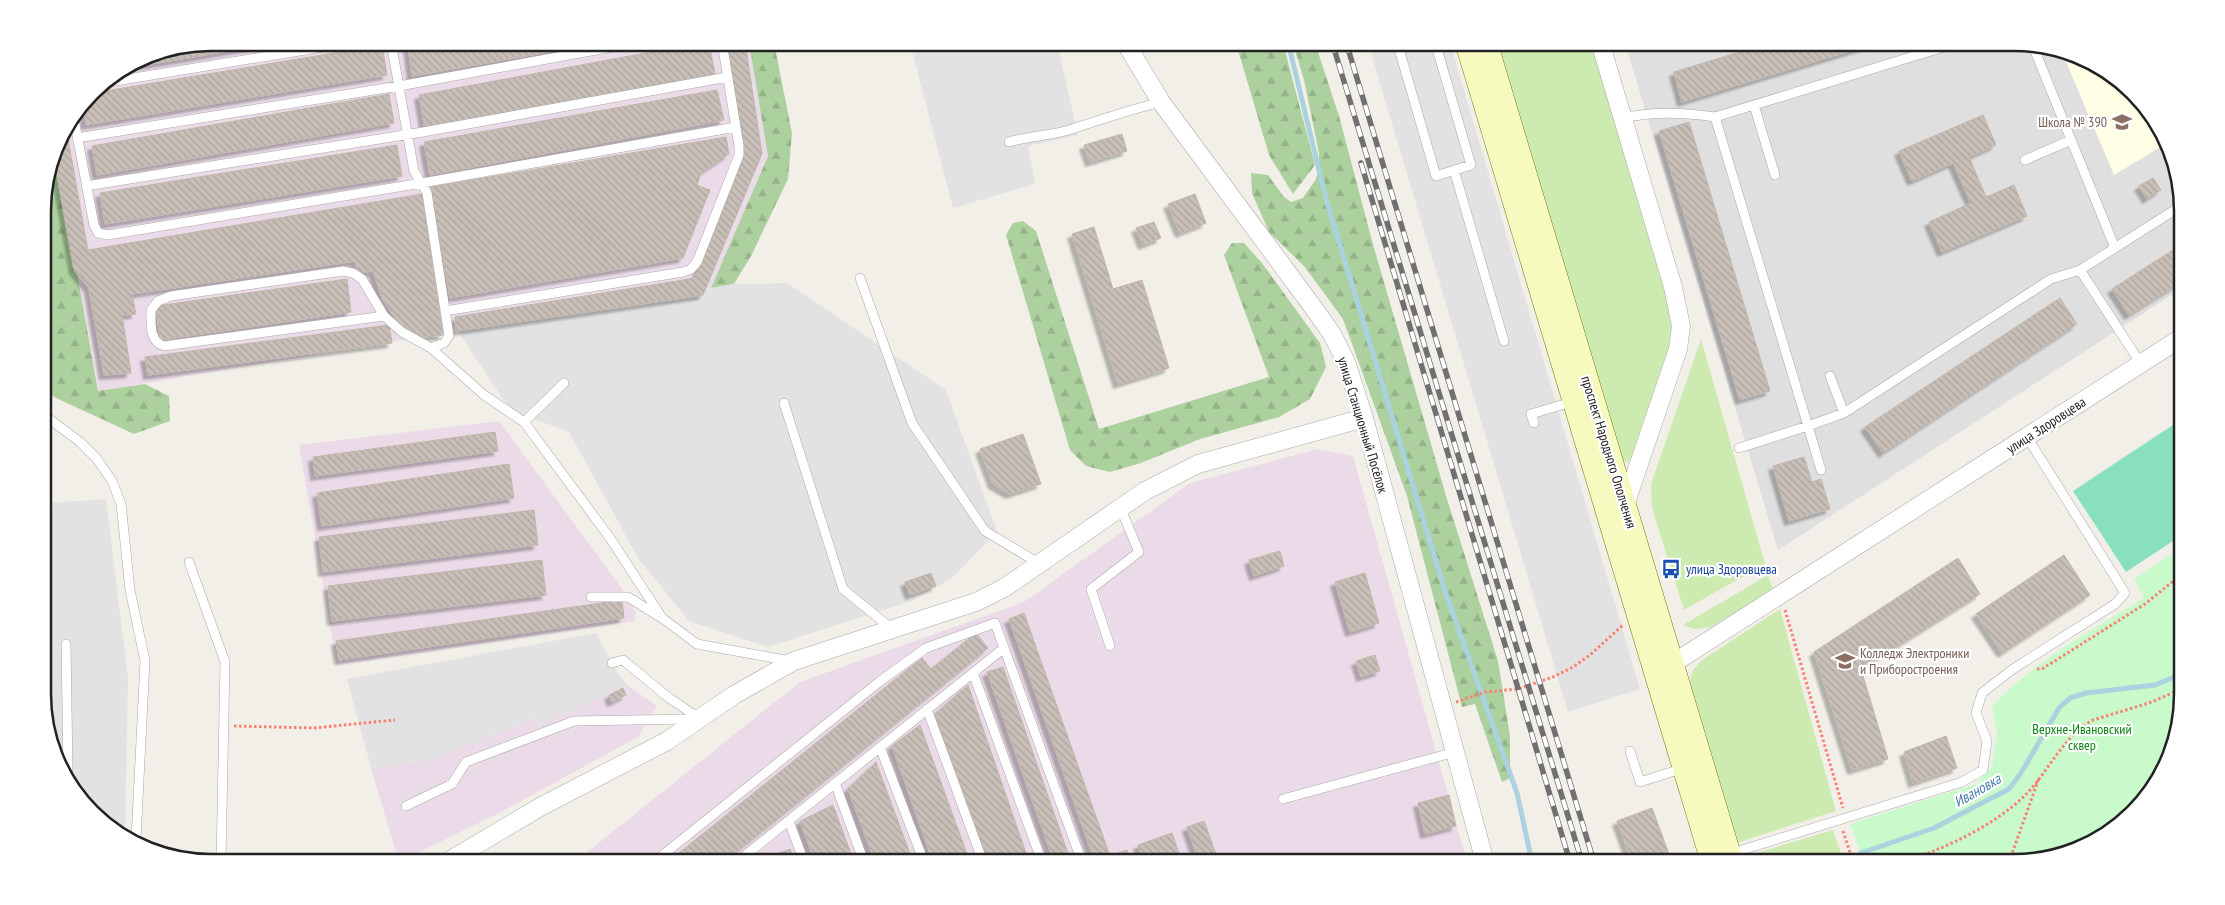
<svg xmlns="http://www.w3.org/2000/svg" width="2225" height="905" font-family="'PT Sans Narrow',sans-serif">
<defs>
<pattern id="forest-firs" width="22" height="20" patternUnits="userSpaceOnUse" patternTransform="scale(1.25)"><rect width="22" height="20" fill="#add19e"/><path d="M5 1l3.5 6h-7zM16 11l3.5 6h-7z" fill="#95b388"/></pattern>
<pattern id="building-back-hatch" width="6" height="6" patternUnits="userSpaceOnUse" patternTransform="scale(1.25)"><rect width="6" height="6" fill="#c7bfb8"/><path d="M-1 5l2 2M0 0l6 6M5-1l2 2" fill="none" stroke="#aba49e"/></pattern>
<filter id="shadow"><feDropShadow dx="-4.5" dy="4.5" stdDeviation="1" flood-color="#0004"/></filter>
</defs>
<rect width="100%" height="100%" fill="#f2efe9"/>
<!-- residential -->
<path fill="#e0dfdf" d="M2013,42L2068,52L2141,100L2170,147L2181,189V289L1778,550L1625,43Z"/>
<!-- industrial -->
<path fill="#ebdbe8" d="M749,42L768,156L711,288L99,391L56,153L60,137L100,85L147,55L212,43Z
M499,421L628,597L636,612L635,621L337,665L299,445Z
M1318,449L1353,456L1467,862H575L800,682L1024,602L1190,483Z
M627,685L657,706L638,737L503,811L399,862L371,768L430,760L535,718L539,725Z"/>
<!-- education -->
<path fill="#ffffe5" d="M2061,50L2068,52L2141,100L2167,143L2114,175Z"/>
<!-- grass -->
<path fill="#cdebb0" d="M1496,43H1591L1664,285C1668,301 1673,318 1671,335C1668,372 1645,420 1633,456L1627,463L1622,459Z
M1701,339L1765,564L1684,610L1652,508L1651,484Z
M1768,575L1773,589L1711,627L1694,629L1683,625Z
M1780,609L1836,811L1736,843L1689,682L1693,670L1702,660Z
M1833,830L1844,862H1742L1740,858Z"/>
<!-- forest -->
<path fill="url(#forest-firs)" d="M749,43H774L792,133L788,179L751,256L734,284L711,288L768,156Z
M1236,43H1283L1315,165L1293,194L1269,155Z
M1293,43H1315L1339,116L1372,241L1447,499L1498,661L1510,736V778L1502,782L1475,704L1462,707L1407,496L1343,319L1304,266L1269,232L1252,193L1251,173L1268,175L1284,197L1291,202L1303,198L1316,179L1319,167V153L1304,80Z
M56,153L98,391L145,384L169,396L170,421L134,434L54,397L44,388L43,200Z
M1023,221L1036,231L1099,429L1269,377L1224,255L1232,243H1244L1262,263L1320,343L1326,367L1310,399L1279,417L1200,439L1141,463L1110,472L1086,466L1070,450L1006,235L1013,223Z"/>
<!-- park -->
<path fill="#c8facc" d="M2182,547V693L2173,748L2148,796L2116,828L2068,853L2024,862H1864L1850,824L1976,784L1992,767L1997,733L1992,706C2036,660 2090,631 2144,598L2134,579Z"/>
<!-- pitch -->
<path fill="#88e0be" d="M2182,419V535L2126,572L2073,491Z"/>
<!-- parking -->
<path fill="#e2e2e2" d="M910,43H1057L1078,135L1028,146L1035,184L953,208Z
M1368,43H1450L1640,689L1568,712Z
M787,283L946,390L997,532L951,579L911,601L768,647L689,621L638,558L569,432L510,410L458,331L734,284Z
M106,499L128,678L125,832L84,805L46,726L45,503Z
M596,633L616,670L627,685L539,725L534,718L430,760L371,768L347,679Z"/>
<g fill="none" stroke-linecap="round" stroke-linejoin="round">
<!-- stream -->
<path stroke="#aad3df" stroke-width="5" d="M1288,42L1326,199L1445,591L1517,793L1532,862
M1861,853L1934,828L2009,789L2021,773L2059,708L2070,698L2086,693L2155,685L2182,674"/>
</g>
<!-- building -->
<path fill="url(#building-back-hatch)" stroke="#c4b6ab" filter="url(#shadow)" d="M212,42H282L127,68L147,55Z
M422,42H605L412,76L408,45Z
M705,42H709L715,74L425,129L419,95Z
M726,42H745L762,154L703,295L456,331L455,317L695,278L743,157Z
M1772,42H1880L1682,102L1674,72Z
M382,45L387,75L86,125L83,106L93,93Z
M717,90L724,120L430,175L424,142Z
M389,94L394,123L97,175L92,146Z
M1983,115L1996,145L1969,157L1986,197L2014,185L2027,216L1942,252L1929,222L1971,203L1953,163L1912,181L1899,151Z
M1689,122L1770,391L1740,400L1659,131Z
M66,128L88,250L422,194L443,335L424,337L400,326L382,298L373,271L358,273L355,261L132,294L136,314L122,315L131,373L104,375L89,288L74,270L54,158L60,137Z
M1122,134L1127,151L1090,162L1084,145Z
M726,137L729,154L701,173L697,185L710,190L683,258L450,298L431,187Z
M397,145L402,176L105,224L100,193Z
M2153,178L2161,190L2147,199L2139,186Z
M1195,194L1206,223L1180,233L1168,204Z
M1154,222L1161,238L1143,245L1136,228Z
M1094,227L1113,289L1142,280L1169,368L1118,384L1072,234Z
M2181,245V282L2129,315L2112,289Z
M347,279L351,312L160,340L156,306Z
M2060,298L2077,324L1883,453L1865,427Z
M389,325L392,343L148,375L145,357Z
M495,432L498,451L315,476L313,457Z
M1023,434L1041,484L1010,494L993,484L980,449Z
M1804,457L1812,482L1821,479L1830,509L1789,521L1773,466Z
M509,464L514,498L322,526L317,493Z
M534,510L538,545L323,572L319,537Z
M1280,551L1284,566L1254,576L1249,560Z
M2064,555L2090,595L2002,653L1976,614Z
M1958,558L1980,594L1861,669L1888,759L1852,770L1814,652Z
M542,560L546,595L332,621L328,586Z
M931,573L936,586L910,595L905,582Z
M1365,573L1379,623L1350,632L1335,582Z
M622,600L624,618L339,660L336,641Z
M1024,613L1110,856L1127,850L1131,862H1095L1009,619Z
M976,633L988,648L724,862H668L922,658L931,669Z
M1375,655L1380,671L1361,677L1356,661Z
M1003,667L1071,862H1054L987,672Z
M968,685L1029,862H988L935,714Z
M623,688L626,695L612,702L609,695Z
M920,725L970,862H933L892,746Z
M1946,736L1957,768L1913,783L1904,752Z
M876,762L913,862H875L848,789Z
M1449,795L1456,826L1425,834L1418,803Z
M833,805L854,862H815L800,821Z
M1652,808L1672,862H1632L1617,821Z
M1204,821L1219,862H1199L1187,827Z
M1172,833L1182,862H1144L1138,845Z
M790,849L795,862H758V861Z
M591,854L598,862H579Z
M1456,856L1457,862H1429Z"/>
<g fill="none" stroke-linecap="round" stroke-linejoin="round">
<defs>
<path id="lane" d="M391,42L414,171L427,193L449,336L444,343L431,348
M1397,42L1436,176L1471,165L1435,42
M2033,46L2115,248
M103,83L354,42
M1754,105L1775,175
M1715,117L1808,426L1844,413L2051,279L2080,270L2181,206
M1622,118C1654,111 1683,112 1715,117L1960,42
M74,119L94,225L98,233L108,235L422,183L736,127
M77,138L399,86L640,42
M1009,142C1028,136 1049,136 1069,130C1099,120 1129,110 1161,102
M2025,160L2071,140
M1454,170L1504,341
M86,186L423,132L728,77
M2080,270L2141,364
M860,278L912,423L985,531L1040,564
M445,311L683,272L691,269L697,262L739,155V146L722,42
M384,316L164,346C149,342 151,323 151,310L158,301L171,296L343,271L353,273L362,279L384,316L402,332L431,348L484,395L524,422
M1830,376L1844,413
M564,383L524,422L610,538L662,618L697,644L791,661
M784,403L843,589L892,629
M44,415L80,442L97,459L112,481L121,504L130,590L145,661L136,839
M1534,423L1531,414L1575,401
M1739,448L1808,426L1821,470
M189,562L225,662L221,862
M591,597H628L660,617
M66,644L68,771
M1110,646L1091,589L1139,552L1120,507
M612,663L623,660L669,698L699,718
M973,673L1042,862
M927,709L983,862
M880,747L924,862
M1630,751L1640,782L1684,768
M835,783L864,862
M1283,799L1455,752
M406,806L452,784L466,762L574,721L694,719
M789,821L804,862
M1729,854L1962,782L1983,770L1987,741L1976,713L1982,693L2013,669L2115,604L2125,593L2027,437
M654,862L879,682L926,648L995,623L1082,862
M737,862L1004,648"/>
<path id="street" d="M1125,42L1161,102L1310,303L1332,334L1346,362L1364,418L1485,862
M1600,42L1673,287L1681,326L1678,349L1625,505
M1661,668L1672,664L2181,338
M447,862L540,807L667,741L734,695L794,661L976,602L1004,588L1145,491L1198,464L1364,418"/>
<path id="secondary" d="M1467,42L1713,862
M1485,42L1731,862"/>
</defs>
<!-- lane casing -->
<use href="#lane" stroke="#a9a9a9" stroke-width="10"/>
<!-- street casing -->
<use href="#street" stroke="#a9a9a9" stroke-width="19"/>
<!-- secondary casing -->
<use href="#secondary" stroke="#707d05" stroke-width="25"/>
<!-- path -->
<path stroke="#fa8072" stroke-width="3" stroke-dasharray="2.5 2.5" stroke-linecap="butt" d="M1785,610L1843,808
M2037,669H2042L2145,604L2182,574
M1456,702L1485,692L1518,689L1553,677L1573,667L1590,655L1623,625
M234,726L314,728L395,720
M1843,831L1853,862
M1904,862C1914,857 1926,855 1936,850C1965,838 1995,822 2019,801C2047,777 2060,738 2093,720L2149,703L2182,689
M2009,862L2039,778"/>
<!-- lane -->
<use href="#lane" stroke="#fff" stroke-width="9"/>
<!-- street -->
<use href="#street" stroke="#fff" stroke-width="18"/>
<!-- secondary -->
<use href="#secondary" stroke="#f7fabf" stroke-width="24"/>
<defs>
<path id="rail" d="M1332,42L1582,862
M1346,42L1594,862
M1361,163L1570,862"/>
</defs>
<!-- rail casing -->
<use href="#rail" stroke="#707070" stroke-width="5.5"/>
<!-- rail -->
<use href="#rail" stroke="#fff" stroke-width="4" stroke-dasharray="11" stroke-linecap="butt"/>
</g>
<!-- icons -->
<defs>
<symbol id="school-bare" viewBox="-9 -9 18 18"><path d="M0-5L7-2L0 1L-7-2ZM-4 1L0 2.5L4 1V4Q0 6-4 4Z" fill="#8d6e63" stroke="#fff" stroke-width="2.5" paint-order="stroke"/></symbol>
<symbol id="bus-bare" viewBox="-9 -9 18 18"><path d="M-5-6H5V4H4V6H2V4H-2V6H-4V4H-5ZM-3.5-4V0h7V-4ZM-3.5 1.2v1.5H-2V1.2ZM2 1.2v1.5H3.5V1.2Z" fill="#1a4fb4" stroke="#fff" stroke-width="2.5" paint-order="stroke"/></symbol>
<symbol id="university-bare" viewBox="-9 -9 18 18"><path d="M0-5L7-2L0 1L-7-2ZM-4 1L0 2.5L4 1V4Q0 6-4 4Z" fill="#8d6e63" stroke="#fff" stroke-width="2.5" paint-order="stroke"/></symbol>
</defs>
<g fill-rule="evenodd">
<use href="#school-bare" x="2108" y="108" width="28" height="28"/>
<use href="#bus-bare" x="1657" y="555" width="28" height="28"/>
<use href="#university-bare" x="1831" y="647" width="28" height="28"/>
</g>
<g text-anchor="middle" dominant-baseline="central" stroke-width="4.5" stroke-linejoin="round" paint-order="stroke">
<!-- education labels -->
<g font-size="14" fill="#785e54" stroke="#fff" text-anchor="end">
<text x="2107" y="122">Школа № 390</text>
<text x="1860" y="653" text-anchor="start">Колледж Электроники<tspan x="1860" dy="16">и Приборостроения</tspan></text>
</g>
<!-- street labels -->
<g font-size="14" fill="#222" stroke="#fff">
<text transform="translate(1363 425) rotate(73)">улица Станционный Посёлок</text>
<text transform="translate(2046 425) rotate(-33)">улица Здоровцева</text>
<text transform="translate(1609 452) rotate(73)">проспект Народного Ополчения</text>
</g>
<!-- transit labels -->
<g font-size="14" fill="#164399" stroke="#fff" text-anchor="start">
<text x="1686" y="569">улица Здоровцева</text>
</g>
<!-- park labels -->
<g font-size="14" fill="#0c8416" stroke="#fff">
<text x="2082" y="729">Верхне-Ивановский<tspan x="2082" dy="16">сквер</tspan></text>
</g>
<!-- water labels -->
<g font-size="15" font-style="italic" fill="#4a7aab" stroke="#fff">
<text transform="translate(1977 790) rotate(-30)">Ивановка</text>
</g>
</g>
<!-- crop -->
<path d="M0 0H2225V905H0ZM211 51H2014A160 160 0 0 1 2174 211V694A160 160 0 0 1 2014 854H211A160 160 0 0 1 51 694V211A160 160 0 0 1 211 51Z" fill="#fff" fill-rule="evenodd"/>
<path fill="none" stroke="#222" stroke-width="2.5" d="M211 51H2014A160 160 0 0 1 2174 211V694A160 160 0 0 1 2014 854H211A160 160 0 0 1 51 694V211A160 160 0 0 1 211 51Z"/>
</svg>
